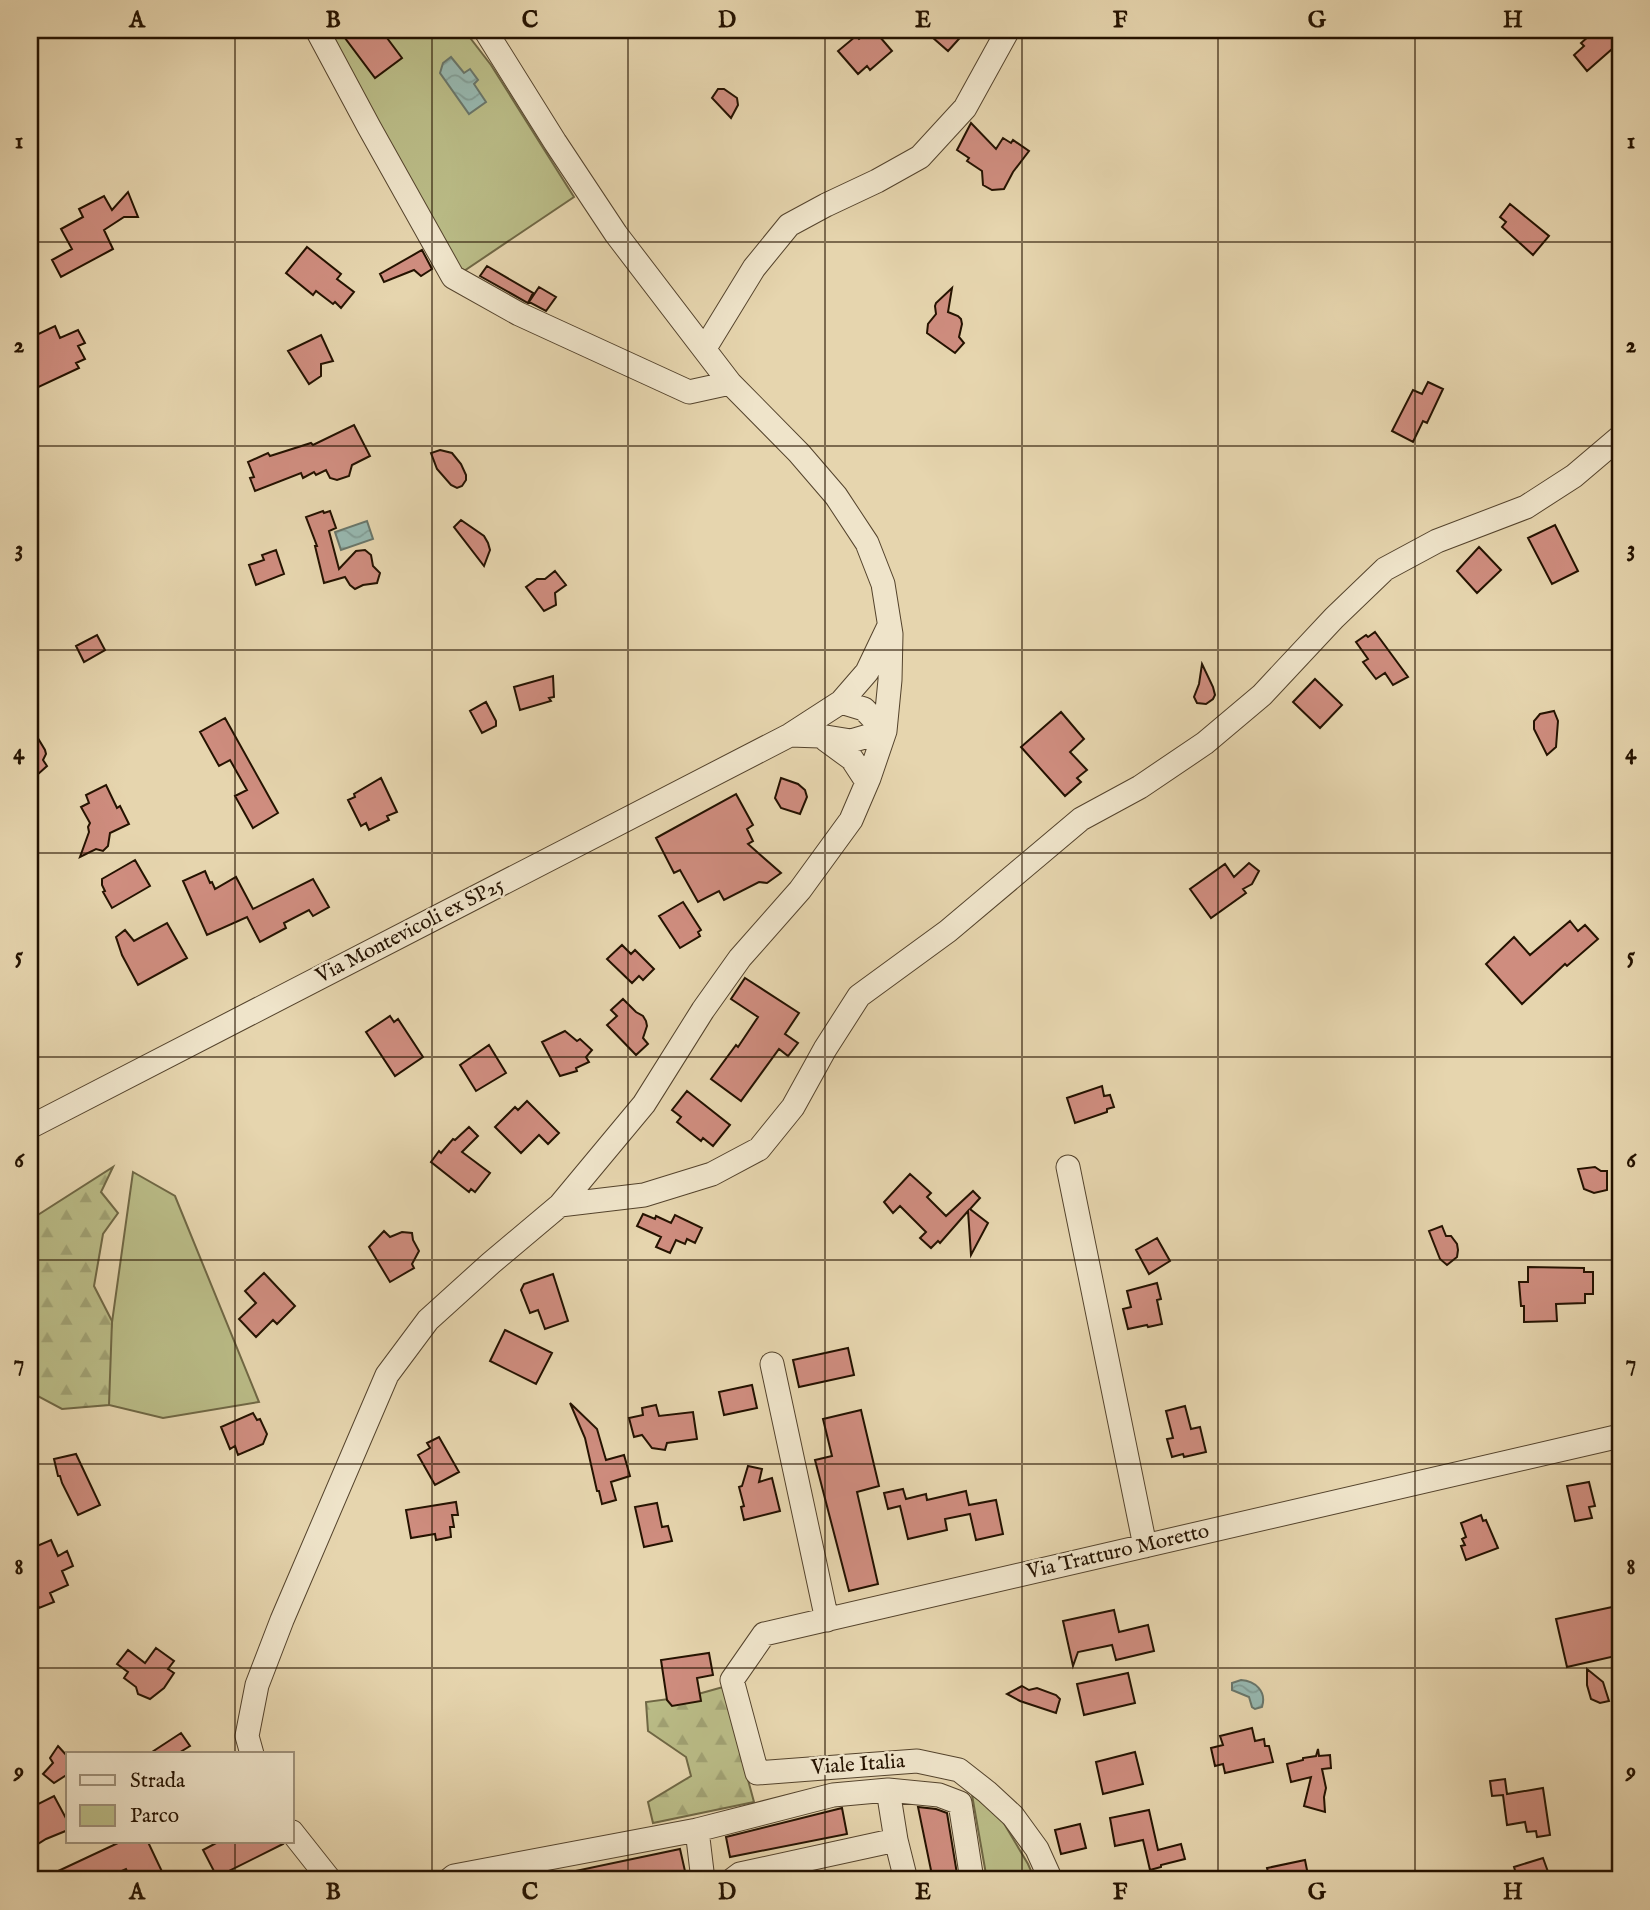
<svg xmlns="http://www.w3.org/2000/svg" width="1650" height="1910" font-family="'IM FELL English',serif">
<defs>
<pattern id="forest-firs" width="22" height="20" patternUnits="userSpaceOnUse" patternTransform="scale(1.75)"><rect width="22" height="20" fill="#babc87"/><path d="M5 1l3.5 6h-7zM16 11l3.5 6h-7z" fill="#a0a173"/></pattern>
<pattern id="water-waves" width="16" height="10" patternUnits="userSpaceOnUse" patternTransform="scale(1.75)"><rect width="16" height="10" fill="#97b8b0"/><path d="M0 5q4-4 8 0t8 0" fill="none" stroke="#829d96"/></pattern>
</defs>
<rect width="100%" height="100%" fill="#e6d5ae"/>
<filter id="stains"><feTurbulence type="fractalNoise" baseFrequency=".00286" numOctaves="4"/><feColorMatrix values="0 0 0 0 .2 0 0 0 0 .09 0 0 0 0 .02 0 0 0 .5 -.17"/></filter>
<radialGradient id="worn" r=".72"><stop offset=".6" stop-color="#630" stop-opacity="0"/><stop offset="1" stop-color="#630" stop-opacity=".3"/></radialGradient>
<!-- green -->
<path fill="#babc87" stroke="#6f6744" stroke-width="2" d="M324,30H464L491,65L574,197L464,271L451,258Z
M133,1172L175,1196L259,1402L163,1418L109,1405L108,1351Z
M972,1795L999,1815L1028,1864L1035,1880H987Z"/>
<!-- forest -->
<path fill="url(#forest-firs)" stroke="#6f6744" stroke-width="2" d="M113,1167L101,1192L118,1213L103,1234L94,1286L112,1321L109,1405L62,1409L30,1392V1220Z
M723,1687L754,1802L653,1823L648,1802L691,1776L686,1757L648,1731L646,1702L691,1696Z"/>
<!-- water -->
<path fill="url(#water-waves)" stroke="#69766a" stroke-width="2" d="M451,57L464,73L470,69L478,80L474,84L486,102L469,114L440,73L443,63Z
M367,521L373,539L341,550L335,532Z
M1241,1680C1255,1681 1267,1691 1262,1707L1255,1709L1252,1707L1249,1697L1232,1690V1683Z"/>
<!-- building -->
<path fill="#cf8d7f" stroke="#241200" stroke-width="2" d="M339,30H381L402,58L375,78Z
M870,30H874L892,51L870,70L867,66L858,74L838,51L856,36L859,39Z
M924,30H967L948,51Z
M1596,30H1620V42L1587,71L1574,55L1584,46L1581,43Z
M718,89H724L737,98L738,105L731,118L712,98Z
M971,123L996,149L1003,138L1011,143L1013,140L1029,151L1013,172L1004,189L992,190L983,185L982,171L967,161L969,158L957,150Z
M128,192L138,217H124L104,230L113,249L61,277L52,260L72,249L61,229L83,217L79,209L104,196L112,210Z
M1510,204L1549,236L1533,255L1502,227L1506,222L1500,217Z
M307,247L341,274L337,279L354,292L341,308L335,302L333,304L316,291L313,295L286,273Z
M422,250L432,269L421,276L414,270L384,282L380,274Z
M487,266L533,293L528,303L480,276Z
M539,287L556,297L546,311L529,302Z
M952,288L948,312L958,316L961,319L962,324L959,337L964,343L955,353L927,333L928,324L936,314L935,306L936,303Z
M55,326L60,338L78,330L85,343L78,346L85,359L76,363L79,368L30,391V338Z
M321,335L333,361L321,364V376L309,384L288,351Z
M1428,382L1443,389L1427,423L1423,421L1413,442L1392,431L1413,390L1422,394Z
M354,425L370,456L352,465L349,476L337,480L330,478L326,470L316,475L314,472L303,478L301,473L255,491L250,478L254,477L248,462L268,453L270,456L311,443L313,445Z
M440,450L452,453L461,464L466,475V480L462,486L457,488L451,485L437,469L431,453Z
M323,511L324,513L330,511L336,528L329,531L339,569L356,551L365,550L371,555L373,566L380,573L377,583L363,585L355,589L350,585L345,577L324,583L315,546H317L306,517Z
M461,520L484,536L488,543L490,550L484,566L454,527Z
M1555,525L1578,571L1552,584L1528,538Z
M1479,547L1501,570L1477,593L1457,571Z
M276,550L284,574L256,585L249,565L264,560L262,555Z
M555,571L566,585L555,593L556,605L544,611L526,587L537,579H545Z
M1375,632L1408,677L1393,685L1385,673L1376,679L1363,662L1368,659L1356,642L1366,635L1368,637Z
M97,635L105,650L84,662L76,646Z
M1202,664L1213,687L1215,695L1213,699L1206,704L1197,703L1194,697L1199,684Z
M553,676L554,697L549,698L551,701L520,710L514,687Z
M1315,679L1342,705L1320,728L1293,702Z
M486,702L496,721V726L482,733L470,711Z
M1554,711L1558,721L1556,747L1547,755L1534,729V721L1540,714Z
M1061,712L1084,739L1070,752L1087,770L1077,778L1081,782L1065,796L1021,747Z
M225,718L278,813L253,828L235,796L247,790L230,760L219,766L200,732Z
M30,725L45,750L46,754L43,760L47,766L37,775L30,790Z
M381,778L397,812L387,816L389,820L369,830L366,823L361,826L348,800L355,797L354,794Z
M781,778L798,784L805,790L807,797L800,814L781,808L775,798Z
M106,785L117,808L120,806L129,824L110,833L108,846L103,851L96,849L80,857L89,832L88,827L90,823L81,807L89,803L86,795Z
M736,794L753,825L747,829L753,841L748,844L781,873L767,883L759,882L724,900L719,891L698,902L680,870L674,873L656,838Z
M135,860L150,886L112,908L103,892L105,891L102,885V879Z
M1249,863L1259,871L1252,884L1243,889L1246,893L1211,918L1190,889L1225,864L1234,877Z
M205,871L210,883L212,882L215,889L236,877L253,909L313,879L329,907L313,916L309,910L284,923L286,928L260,942L247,917L207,935L183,881Z
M683,902L701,930L698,932L700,936L680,948L659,916Z
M1570,921L1578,931L1585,925L1598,939L1567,966L1565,964L1522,1004L1486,964L1514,937L1530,955Z
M167,923L187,958L138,985L122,955L116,937L125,930L134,941Z
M622,945L631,954L635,950L654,969L643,980L639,976L632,983L607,959Z
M745,978L799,1013L785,1034L798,1043L788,1056L779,1049L741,1101L711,1079L736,1045L738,1047L758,1017L731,999Z
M623,999L636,1012L643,1016L646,1021L647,1026L643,1038L648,1044L636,1055L607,1025L617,1016L611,1010Z
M390,1016L394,1022L398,1019L423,1057L395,1076L366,1032Z
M565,1031L577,1041L580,1039L592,1050L586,1057L589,1062L576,1068L577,1071L560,1076L542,1042Z
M489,1045L506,1073L476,1091L460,1065Z
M1102,1086L1104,1096L1110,1095L1114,1107L1107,1109V1112L1075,1123L1067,1098Z
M687,1091L730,1125L713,1146L703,1138L701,1141L677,1122L681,1117L672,1110Z
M527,1101L559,1133L548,1144L539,1135L521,1153L495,1127L515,1107L518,1110Z
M469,1127L478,1136L462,1152L490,1173L475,1192L471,1189L469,1192L431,1162L439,1151L441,1153L453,1139L455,1140Z
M1595,1167L1601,1171H1607V1190L1594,1193L1584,1189L1578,1169Z
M910,1174L931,1193L927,1197L946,1216L973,1191L980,1198L970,1209L988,1223L971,1255L968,1211L940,1243L938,1241L931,1248L920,1238L926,1232L900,1206L893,1213L884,1202Z
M643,1214L655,1219L656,1216L671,1223L675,1215L702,1228L695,1243L687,1239L685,1244L676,1240L670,1253L656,1247L661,1237L637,1226Z
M1442,1226L1446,1236H1451L1457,1244L1458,1250L1457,1257L1447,1265L1440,1259L1429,1231Z
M384,1231L390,1237L402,1232L412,1233L413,1240L419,1251L412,1264L414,1268L390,1282L369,1247Z
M1157,1238L1170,1261L1149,1274L1136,1250Z
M1528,1267L1584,1268V1272H1593V1294H1585V1303L1556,1304L1557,1321L1524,1322V1306H1521L1519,1282H1528Z
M264,1273L295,1306L277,1324L273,1320L256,1337L239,1319L256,1303L245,1291Z
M553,1274L568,1321L545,1329L538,1310L530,1313L521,1290L524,1284Z
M1157,1283L1161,1299L1157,1300L1162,1324L1148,1327L1147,1325L1128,1329L1123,1309L1131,1307L1127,1291Z
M505,1330L552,1353L536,1384L490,1361Z
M848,1348L854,1375L799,1387L793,1360Z
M752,1385L757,1408L724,1415L719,1392Z
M570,1403L597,1429L606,1460L624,1455L630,1476L611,1482L616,1500L602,1504L599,1491H597L585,1438Z
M656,1405L659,1416L693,1412L697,1439L667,1443L665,1450L652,1448L642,1435L634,1437L629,1418L643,1415L642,1408Z
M1185,1406L1191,1429L1200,1427L1206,1452L1184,1457L1183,1454L1172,1457L1167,1439L1173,1438L1166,1411Z
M861,1410L879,1486L857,1492L878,1584L849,1591L815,1460L832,1456L823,1419Z
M253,1413L257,1420L260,1419L267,1434L263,1444L238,1455L235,1446L230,1449L221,1427Z
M439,1437L459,1472L435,1485L418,1455L430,1448L427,1443Z
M76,1454L100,1505L78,1515L62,1483L60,1476H58L54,1459Z
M748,1466L762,1469L759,1482L772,1478L780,1511L744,1520L741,1507L744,1506L739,1487L742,1486Z
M1589,1482L1595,1506L1589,1507L1592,1518L1575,1521L1567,1486Z
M903,1489L906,1499L926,1494L927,1500L966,1491L969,1505L996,1500L1003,1534L976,1540L970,1514L945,1519L947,1530L908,1539L900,1506L888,1509L884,1493Z
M456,1502L458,1515H452L454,1527H450L451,1537L436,1540L435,1534L411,1538L406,1510Z
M657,1503L662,1527L668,1526L672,1541L644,1547L635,1507Z
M1481,1515L1483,1521L1486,1520L1498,1548L1466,1560L1461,1546L1465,1545L1462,1539L1466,1537L1461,1523Z
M51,1540L58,1556L67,1551L73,1566L62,1571L68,1585L50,1593L54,1602L39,1608L31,1590L34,1589L30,1578V1549Z
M1617,1606L1620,1622V1655L1567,1667L1556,1619Z
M1114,1610L1119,1632L1148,1625L1154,1651L1116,1660L1112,1645L1078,1652L1073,1666L1063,1621Z
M156,1648L174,1661L168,1669L174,1673L164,1688L150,1699L138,1694L136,1687L124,1678L128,1672L117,1664L128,1650L145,1663Z
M709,1653L713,1675L697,1678L701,1701L672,1706L667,1700L661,1660Z
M1587,1669L1603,1682L1609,1701L1600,1703L1591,1699L1587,1685Z
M1128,1673L1135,1703L1084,1715L1077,1684Z
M1022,1686L1029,1690L1037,1688L1056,1695L1060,1699L1056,1713L1020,1701L1007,1694Z
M1252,1728L1255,1741L1264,1739L1265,1746H1269L1273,1762L1225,1773L1223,1764L1215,1766L1211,1748L1223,1745L1220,1736Z
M181,1733L190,1746L177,1754H149Z
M58,1746L68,1757V1774L54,1783L43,1774L53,1763L50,1758Z
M1318,1749L1319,1756L1330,1755L1331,1768L1322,1769L1326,1788L1324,1797L1325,1812L1304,1806L1311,1777L1291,1782L1287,1764L1303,1760V1758L1316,1756Z
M1135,1752L1143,1784L1103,1794L1096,1762Z
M1505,1779L1507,1794L1543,1788L1550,1835L1537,1837L1536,1831L1527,1832L1525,1822L1507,1825L1503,1795L1492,1796L1490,1781Z
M54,1796L68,1822V1830L46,1839L30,1849V1808Z
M918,1807L936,1809L947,1813L958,1880H933Z
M842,1808L847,1834L730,1857L726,1837Z
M1149,1810L1158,1850L1181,1844L1185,1859L1161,1865V1867L1150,1870L1143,1840L1115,1846L1110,1818Z
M1080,1824L1086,1848L1061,1854L1055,1830Z
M120,1842H148L166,1880H131L126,1869L101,1880H39Z
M218,1842H282L283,1844L217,1877L203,1850Z
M680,1849L687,1880H561V1874Z
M1543,1858L1551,1880H1518L1514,1867Z
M1305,1860L1309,1880H1270L1267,1868Z"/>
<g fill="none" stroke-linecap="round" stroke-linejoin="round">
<defs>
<path id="minor" d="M317,30L369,127L453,277L519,314L689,392L730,383
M705,348L754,268L789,225L826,205L877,181L920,157L965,108L1008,30
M841,702L864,709L885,731
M790,735L820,736L851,741L885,731
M826,740L852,759L867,782
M30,1127L790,735L841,702L867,672L888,628
M1068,1167L1145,1546
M560,1205L644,1195L712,1174L759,1149L793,1107L825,1049L859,996L948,931L1081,819L1140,787L1205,743L1262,695L1334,618L1385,569L1437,541L1526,507L1574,476L1620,437
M772,1364L827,1620
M252,1754L247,1736L257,1685L282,1620L387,1375L428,1320L491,1263L560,1205L644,1104L703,1010L740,958L800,890L851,820L869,778L885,731L890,680L891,634L883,584L867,543L836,496L799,453L730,383L616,234L555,142L485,30
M888,1790L896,1840L906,1880
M697,1830L703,1880
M292,1832L330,1880
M449,1880L454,1876L697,1830L833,1795L888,1790L939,1795L960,1803L972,1880
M732,1880L740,1874L896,1840
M1051,1880L1037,1849L1013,1816L987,1792L959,1770L917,1761L757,1773L732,1680L764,1634L1620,1436"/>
</defs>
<!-- minor casing -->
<use href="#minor" stroke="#54432c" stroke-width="25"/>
<!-- minor -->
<use href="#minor" stroke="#efe4ca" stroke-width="23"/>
</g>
<!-- grid -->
<path fill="none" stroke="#241200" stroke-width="2" stroke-opacity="0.55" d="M235,30V1754M432,30V1880M628,30V1880M825,30V1880M1022,30V1880M1218,30V1880M1415,30V1880M30,242H1620M30,446H1620M30,650H1620M30,853H1620M30,1057H1620M30,1260H1620M30,1464H1620M30,1668H1620M235,1842V1880"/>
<g text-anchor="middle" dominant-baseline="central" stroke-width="5" stroke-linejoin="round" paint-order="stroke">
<!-- street labels -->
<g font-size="21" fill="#241200" stroke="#efe4ca">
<text transform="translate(410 931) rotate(-27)">Via Montevicoli ex SP25</text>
<text transform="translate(1118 1552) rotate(-13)">Via Tratturo Moretto</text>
<text transform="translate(858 1765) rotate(-4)">Viale Italia</text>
</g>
</g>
<!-- margin -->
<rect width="1650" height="1910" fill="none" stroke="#e6d5ae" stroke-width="77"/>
<!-- legend -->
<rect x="66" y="1752" width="228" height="91" fill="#efe4ca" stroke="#9e9079" stroke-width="2"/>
<rect x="80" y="1775" width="35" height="10" fill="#efe4ca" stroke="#9e9079" stroke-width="2"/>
<text x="130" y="1787" font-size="21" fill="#241200">Strada</text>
<rect x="80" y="1805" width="35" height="21" fill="#babc87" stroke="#9e9079" stroke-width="2"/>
<text x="130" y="1822" font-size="21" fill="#241200">Parco</text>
<rect x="38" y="38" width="1574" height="1833" fill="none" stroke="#241200" stroke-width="2.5"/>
<g font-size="23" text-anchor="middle" font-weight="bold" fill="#241200">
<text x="137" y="27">A</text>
<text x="333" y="27">B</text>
<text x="530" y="27">C</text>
<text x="727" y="27">D</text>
<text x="923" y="27">E</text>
<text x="1120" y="27">F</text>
<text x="1317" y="27">G</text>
<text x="1513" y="27">H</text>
<text x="19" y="148">1</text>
<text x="1631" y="148">1</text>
<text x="19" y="352">2</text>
<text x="1631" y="352">2</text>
<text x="19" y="556">3</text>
<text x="1631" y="556">3</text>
<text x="19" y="759">4</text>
<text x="1631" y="759">4</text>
<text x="19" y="963">5</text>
<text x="1631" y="963">5</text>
<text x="19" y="1167">6</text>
<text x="1631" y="1167">6</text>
<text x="19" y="1370">7</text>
<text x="1631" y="1370">7</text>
<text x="19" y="1574">8</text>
<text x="1631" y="1574">8</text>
<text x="19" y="1778">9</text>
<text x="1631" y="1778">9</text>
<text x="137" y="1899">A</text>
<text x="333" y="1899">B</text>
<text x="530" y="1899">C</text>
<text x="727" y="1899">D</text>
<text x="923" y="1899">E</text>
<text x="1120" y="1899">F</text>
<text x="1317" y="1899">G</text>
<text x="1513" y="1899">H</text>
</g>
<rect width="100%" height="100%" filter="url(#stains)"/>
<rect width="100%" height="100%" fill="url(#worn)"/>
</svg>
